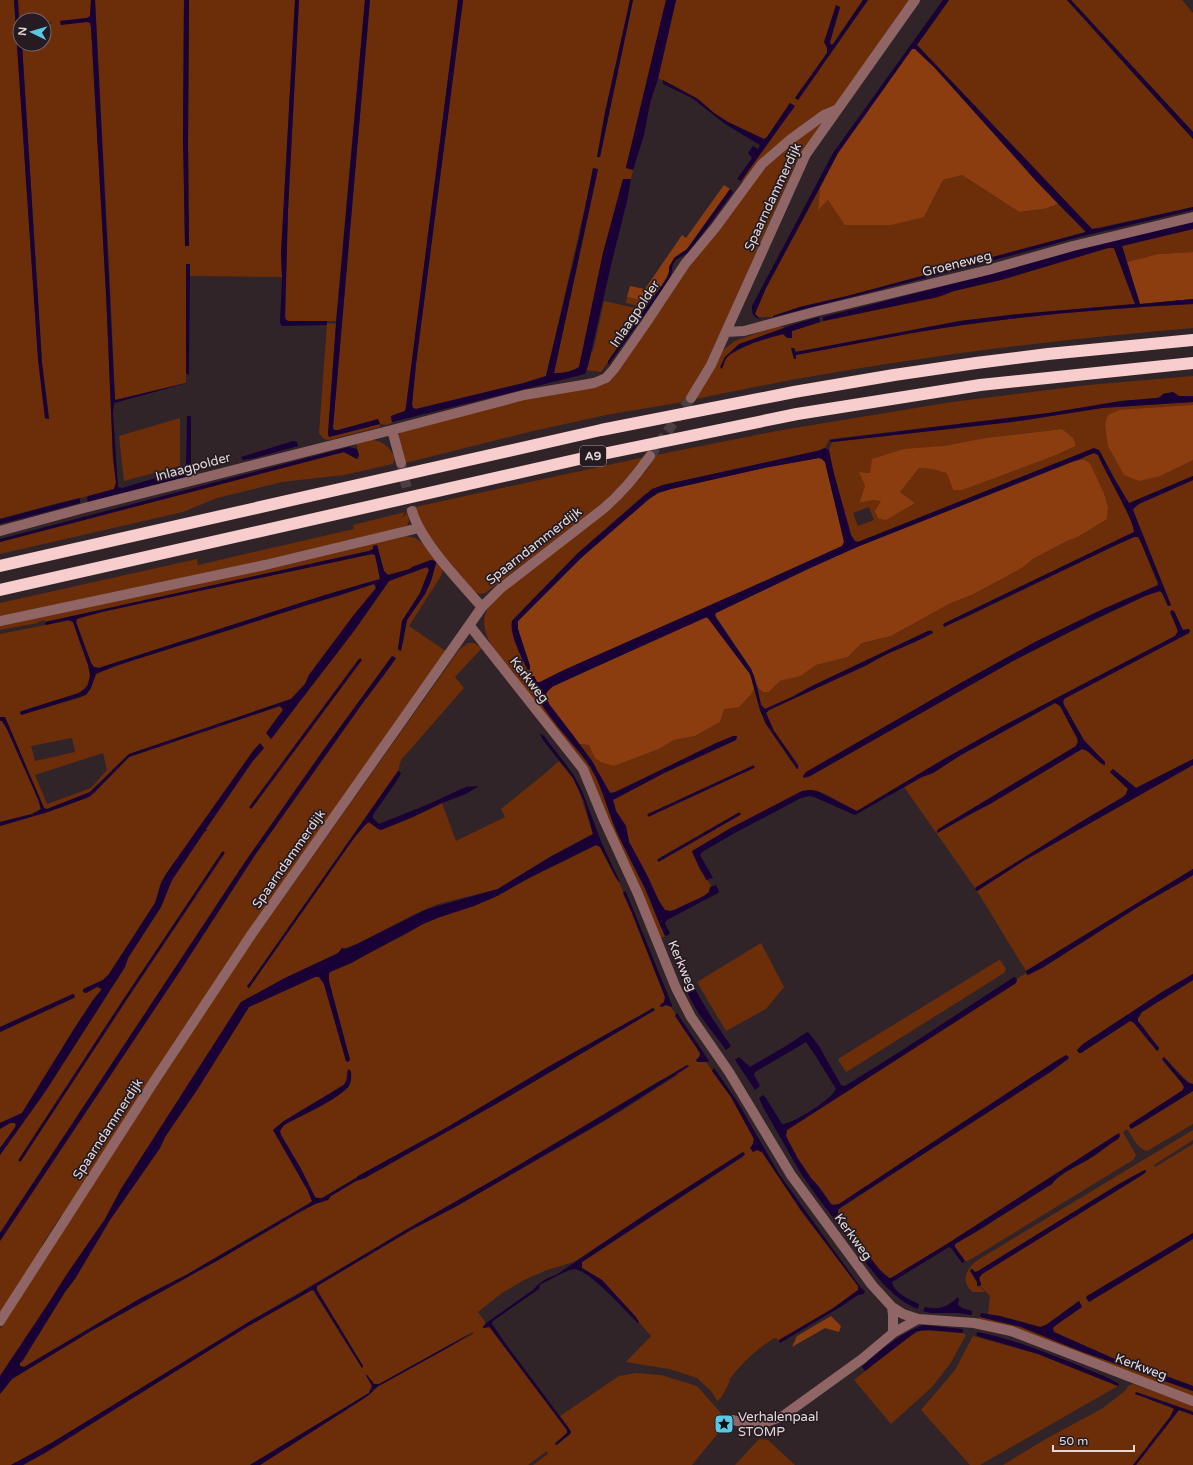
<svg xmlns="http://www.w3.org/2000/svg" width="1193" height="1465" font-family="'Varela Round',sans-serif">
<rect width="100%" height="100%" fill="#302429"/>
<!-- green -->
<path fill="#6c2d09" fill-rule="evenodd" d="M0,0H14L38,359L45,418L49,419L42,363L22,44H44V27L53,22L44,23V20H20V22L18,0H91L90,16L87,18L60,21L61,24L87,22L90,23L91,27L106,293L113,457L116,483L114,489L111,491L58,503L0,519Z
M95,0H184L183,111L185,245H189L188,142L189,0H295L281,254L282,277L190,276V264H186V383L115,401L110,284Z
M299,0H365L336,321H289L286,320L285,317L288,210Z
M370,0H458L406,407L405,411L391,416L392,423L386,425L380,424L378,420L338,430H334L333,427Z
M463,0H630L597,157H600L633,0H666L626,167L633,170L631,179H623L603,253L579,367C573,371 562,374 554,373L598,170L594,168L546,376L524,383L416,409L413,408L412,404L416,364Z
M676,0H863L833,44L831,45L830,42L840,8L836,6L831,24L827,53L795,98L798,100L868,0H910L835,105L743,181H741L794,106L790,103L767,137L764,139L728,122L714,113L698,99L658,78Z
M949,0H1067L1193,139V207L1092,229L917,45Z
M1071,0H1182L1193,13V132Z
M825,119L800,155L794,167L710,356L698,380L684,402L611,414L533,431L405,463L398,436L401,432L488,406L598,385L749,188L776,154Z
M962,175L1019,212L1044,209L1058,204L1086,232L851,295L800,307L773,316V317H759L754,314L766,288L820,188L818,209L828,200L924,217L943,180Z
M1193,229V252L1158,254L1127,262L1122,246Z
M1108,248H1114L1135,304L1019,314L960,321L795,352L794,348L796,358V355C835,348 873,340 912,333C1005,317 1099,309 1193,304V328C1025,342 861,364 696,399L723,350L735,341L776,326L785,327L779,331L756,338L725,357L722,369L726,359L729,355L755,342L783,334L792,337V331L820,322L938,297L954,291L1001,280Z
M627,297L649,302L601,372L586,370L592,350L593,352L604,301L640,309L641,307L626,303Z
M327,323L336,324L328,433L329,437L380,424V427L329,440L324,439L319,433Z
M1193,376V396H1179L1173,392L1163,394L1160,397L1157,398L1121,401L1049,413L831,439L829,440L825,448L817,451L663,485L644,495L578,553L521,611L512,621L514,637L527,669L529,670L532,676V684L539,699L545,709L586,761L597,778L616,831L644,887L665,936L662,938L660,936L602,806L517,678C514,671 510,669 505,663C493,650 478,629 487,610C490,603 496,598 501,593L615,505L646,471L656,455L782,430L952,402L1088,385Z
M1193,402V476L1131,503H1129L1127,502L1099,450L1059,462L858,542L855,541L851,535L830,459L829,450L832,442L1012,422L1102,408ZM1062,429L1076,446L1056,455L953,490L948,473L932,469L919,468L900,492L915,503L873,500L859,503L865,486L859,472L870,473L943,446L985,438ZM869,507L874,520L858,526L853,513Z
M180,418V466L124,481L119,436Z
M370,439C384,442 387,445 395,457L393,464L344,475L282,482L217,498L183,512L0,554V542L344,452L357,459L359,455L356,442Z
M1094,453L1098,455C1104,468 1135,522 1134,532L945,623L944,627L969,616L1114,546L1134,537H1138L1140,540L1158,585L1149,590L1101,610L1035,642L822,763L814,769L807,778L1013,661L1059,637L1145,596L1157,591L1162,592L1168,606H1171L1133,510L1134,508L1139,504L1193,480V759L1136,788L1113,769L1110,772L1128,789L1126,794L1123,797L1079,823L975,888L904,787L922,777L933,773L961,755L1055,703L1060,706L1077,738L1078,741L1076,746L940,828L937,831V833L990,804L1082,749L1087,750L1104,766L1105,762L1086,743L1064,705L1063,703L1064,698L1189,633V629L1183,630L1179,623L1177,634L1175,636L1003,726L944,759L857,811C843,806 824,789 809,790C805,790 801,792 797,794L729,829L692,852L699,867L712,887H710L709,892L704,896L674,910L670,911L665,910L659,901L647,875L633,849L629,842L626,826L616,811L613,800L664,773L736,740L733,736L612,793L608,791L592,761L579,744L589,745L614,766L659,749L674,740L695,736L720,722L724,708L752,693L755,687L760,710L766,724L797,769L799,767L798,765L774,731L766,713L769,710L867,665C887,652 911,645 933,633L931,630L928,631L812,686L792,697L765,709L761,705L758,688L763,692H769L780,681L801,676L816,665L848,657L862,643L891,636L951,603L972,595L1022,568L1033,559L1067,541L1078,537L1107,519L1108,507L1104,493L1090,463L1083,459L1084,457Z
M645,457L633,472L610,498L485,593L480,594L474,592L452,567L423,527L415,507Z
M405,512L402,517H403L407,512L409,520L407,526L384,534L0,618V603L197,559L198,565L354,529L353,525Z
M406,536L415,538L426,545L441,566L443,570L441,576L409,626L447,652L64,1215L60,1217L42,1245L41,1250L0,1314V1241L180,971L255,855L362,704L384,675L395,658L392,656L388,662L322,752L245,862L0,1233V1155L45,1092L125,967L128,958L161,907L172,880L205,831H207L206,829L252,762L264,748L253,751L166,874L161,883L155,903L109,974L103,980L84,989L86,993L97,987L102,989L93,1000L74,1029L22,1113L0,1123V1032L75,997L73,994L66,997L0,1027V826L48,812L89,797L129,757L280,706L283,710L271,726L270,739L272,738L361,621L389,581L427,567L429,570L420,593L402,621L398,649L399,651L403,643L407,620L425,594L431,581L436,563L435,561L431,560L412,567L410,569L388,575L384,571L377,545L373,546V549L369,551L45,622L44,620L38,622V623L0,630V623Z
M372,554L375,555L380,579L325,595L98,668L94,667L91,663L76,622L77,619L106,611Z
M374,584L376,585V589L353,616L309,675L305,684L291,699L129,754L90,792L47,809L44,808L5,717H0V634L71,620L73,622C76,630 78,638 81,646C88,663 98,680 79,693L25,710L20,712L21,715L82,697L97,673L137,659L240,627L294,608L339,596ZM72,738L75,752L35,761L31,746ZM103,753L107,770L91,788L47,804L35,775Z
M468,643H474L482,648L455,677L464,688L401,760L398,771L251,981L249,988L354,838L367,823H370L381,830L413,817L442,803L456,841L505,817L501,809L543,775L559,761L573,778L579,791L593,834L550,857L498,889L438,904L417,913L357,944L342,949L338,953L331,957L285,978L241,1002L121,1189L105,1219L67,1274L50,1301L0,1376V1329L83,1199L243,955L459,650Z
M0,721H2L7,729L38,799L41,810L32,814L0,822Z
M1193,765V869L1026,971L977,891L1025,860Z
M596,845L600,847L619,882L632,913L665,997L664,1002L660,1004L661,1007L666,1005L671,1007L700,1053L697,1062H706L731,1097L754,1139L753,1144L750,1148L753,1151L757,1150L762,1152L800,1209L858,1286V1290L832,1309L779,1340L774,1338C756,1350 742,1363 729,1380L730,1381L721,1398L717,1401L711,1391L697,1378L669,1369L626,1362L651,1336L602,1280L582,1268V1262L743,1157L745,1155L743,1152L649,1212L574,1262L547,1270L524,1280L502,1293L478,1312L486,1323L483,1327L484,1328L489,1327L491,1329L567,1430V1433L555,1443L557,1445L570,1434L571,1432L560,1416L619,1376L636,1373L661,1375L697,1386L728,1421L692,1465H533L548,1454L547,1451L528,1465H260L363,1399L370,1394L377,1387L473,1334V1332L379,1384H374L367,1375H366L372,1386L369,1393L250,1465H23L258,1320L312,1290H313L362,1368L363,1366L317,1290V1286L411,1230L457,1206L591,1129L623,1110L679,1074L659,1081L502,1175L252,1320L45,1447L11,1465H0V1394L12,1379L91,1331L220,1259L298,1213L315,1204L327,1200L331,1196L356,1181L365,1178L503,1100L655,1010L653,1008L648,1011L548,1067L446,1128L358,1176L356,1178L322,1198H317L315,1197L300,1167L281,1135L280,1131L284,1125C305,1113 330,1103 348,1086L347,1069L346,1082L343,1085L284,1121L273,1130L308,1191L312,1201L310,1203L186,1275L141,1298L24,1367L20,1366V1363L23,1360L65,1292L81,1268L110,1220L160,1148L165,1137L197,1090L249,1007L315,977H319L324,984L346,1061L350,1060L329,981V973L330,972L352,963L364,955L403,936L423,924L440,917L474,906L497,896L529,878Z
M1193,875V974L1162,992L1083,1044L1077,1050L1079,1053H1081L1130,1021L1134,1023L1158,1051L1159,1048L1138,1021V1018L1142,1012L1193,980V1084L1189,1083L1165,1058L1162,1060L1181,1082L1184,1087L1183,1090L1129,1126L1131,1129L1139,1125L1193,1091V1124L1147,1151C1137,1149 1133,1137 1127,1129L1123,1132L1136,1155L1133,1160L968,1261H965L955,1247V1244L983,1228L1017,1205L1052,1184C1058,1175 1079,1165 1089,1159C1100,1153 1109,1143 1117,1134L947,1244L891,1278C881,1276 866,1253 860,1245L859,1241L850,1233V1232L847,1227H845L846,1225L839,1217L838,1210L1068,1059L1056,1061L839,1204L834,1205L831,1204L819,1187L811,1178L798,1159L786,1136L787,1130L999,994L1016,983L1017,979L1026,973L1029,975L1042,968L1141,905Z
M761,943L784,987L766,1009L726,1031L697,982Z
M999,960L1001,961L1006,969L1004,973L848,1071L846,1072L838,1060L841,1057Z
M12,1122L16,1124L15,1128L0,1148V1129Z
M1193,1130V1140L1154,1165L1155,1167L1193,1144V1233L1087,1296L1090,1302L1095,1298L1193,1239V1386L1131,1363L1117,1360L1054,1332L1053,1328L1056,1325L1082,1307L1079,1301L1046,1325L1040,1327L1016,1320L988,1314L990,1296L980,1286L981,1284L979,1276L1142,1175L1146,1172V1170L1142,1171L1119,1184L978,1271L975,1272L972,1269L970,1271L977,1282V1286H979L985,1292H973C958,1280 968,1266 981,1258Z
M980,1317L1021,1327L1080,1351L1193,1391V1397L978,1319Z
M922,1330L963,1333L966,1335L950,1364L932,1387L891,1424L854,1380L909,1336Z
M973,1336L1038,1354L1118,1386L980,1465H970L921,1410L955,1370Z
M1133,1384L1193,1406V1412L1136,1392V1394L1174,1409L1170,1417L1133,1465H1003L1044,1440L1103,1408L1126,1390L1128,1386Z
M1179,1410L1193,1415V1465H1136Z
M759,1439L768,1440L795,1465H735Z"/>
<!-- forest -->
<path fill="#8c3d10" d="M912,49H915L935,68L1058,204L1044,209L1019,212L962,175L943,180L924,217L891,225H845L828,200L818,210L820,188L838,153Z
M724,185L730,189L687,249C684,252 680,253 677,256C669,265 671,270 666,278C662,287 655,294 649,302L627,297L630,286L645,289L682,235L686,238Z
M1193,252V299L1140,304L1127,262L1158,254Z
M1193,405V460L1160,476L1139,481L1124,475L1108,446L1105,424L1108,415L1119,410Z
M1062,429L1073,438L1076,446L1056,455L962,490H953L947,473L932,469L919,468L900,492L915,503L886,520L878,518L875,511L881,501L873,500L859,503L865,486L859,472L870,473L872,459L904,449L943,446L985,438Z
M819,458L822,459L825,462L844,542L842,546L749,588L564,670L540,682H537L534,676H532L529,670L530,669V666L518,629V621L581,558L649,499L658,493L671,489L769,467Z
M1083,459L1090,463L1104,493L1108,507L1107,519L1078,537L1067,541L1033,559L1022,568L972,595L951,603L891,636L862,643L848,657L816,665L801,676L780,681L769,692H763L758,688L751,669L715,615L716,613L808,569L857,547L1072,462Z
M704,617L709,619L750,674L752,680L755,687L752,693L739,707L724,709L720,722L695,736L674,740L659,749L614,766L601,762L595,758L589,745L579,744L549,704L546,696L548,689Z
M831,1316L841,1326L839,1332L825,1328L792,1347L797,1336Z"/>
<!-- water -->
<path fill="#190136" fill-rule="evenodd" d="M14,0H18L20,44H22L42,363L49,419L45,418L38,359Z
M91,0H95L115,400L186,383H187L114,403L113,414L118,487L122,488L186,469L187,416H191V469H194V475L88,502L87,498L88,496L114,489L116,483L113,457L106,293L91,27L90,23L87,22L61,25L60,21L87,18L90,16Z
M184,0H189V4L188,142L189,246H185L183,140Z
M295,0H299L288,210L285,317L286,320L289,321H327V325L282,326L280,323L282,277L281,254Z
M365,0H370L333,427L334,430H338L378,419L380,424L329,437L328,434L336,324Z
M458,0H463L416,364L412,404L413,408L416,409L524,383L546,376L579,238L593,168L598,169L554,373C561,374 573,371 579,367L603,253L623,179H631L627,201L612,261L588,366L585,374L392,422L391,416L405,411L406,407Z
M630,0H633L600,157H597L605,112Z
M666,0H676L658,79L650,103L644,135L633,170L626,168Z
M863,0H868L798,100L795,98L827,53V48L824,42L836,5L840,7L830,42L831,45L833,44Z
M943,0H949L917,45L1092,229L1101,228L1193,207V210L1083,236L976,265L773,317V316L800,307L851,295L1086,232L1036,181L935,68L915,49H912L838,153L766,288L755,314L760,319C752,317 752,313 752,306L833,153Z
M1067,0H1071L1193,132V139Z
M663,80L698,99L714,113L728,122L764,139L767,137L790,103L795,106L741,181L737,179L752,158L748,153L753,146L758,149L760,145L725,124L692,98L663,84Z
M730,189L733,192L690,251C686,255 679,257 676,260C670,265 673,274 670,279L609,364H608V361L667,278L669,272V267L674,258L687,249Z
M1193,221V229L1122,246L1140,304L1193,299V304C1099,309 1005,317 912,333C874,340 835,348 796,355V359H794L791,348H794L796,352L960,321L1019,314L1135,304L1114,248H1108L1001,280L954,291L938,297L823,321V317L987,275L1071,251Z
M186,264H190L189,375L186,373Z
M819,317L820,322L792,331V338H787L783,334C769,338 732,347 725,360C724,362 723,366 722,369L720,367L725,357L739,344L801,322Z
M1173,392L1179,396H1193V402L1102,408L1012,422L832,442L829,440L1049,413L1121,401L1157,398L1160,397L1163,394Z
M293,441L297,442L298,446L255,458L243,460L241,457Z
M349,447L357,449L359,455L357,459L344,452L0,542V539Z
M825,448L829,450L834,474L851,535L855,541L858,542L1094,448L1099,450L1114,478L1129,503L1193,476V480L1139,504L1134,508L1133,510L1171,605L1168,606L1162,593L1160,591L1145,596L1095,619L1013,661L810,776L804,778L803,776L806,772L964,681L1035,642L1101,610L1158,585V582L1140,540L1138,537H1134L1114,546L944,627L943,624L945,623L1134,532C1135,522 1103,468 1098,455L1094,453L857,547L808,569L716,613L715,615L716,618L751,669L754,676L761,705L765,709L792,697L812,686L928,631H932L933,633C911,645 887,652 867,665L769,710L766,713L774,731L798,765V769H797L766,724L760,710L750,674L707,617L553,686L546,693V699L549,704L573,735L592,761L610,793L616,792L716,743L733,736H737L736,740L664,773L613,800L616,811L626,826L629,842L633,849L647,875L659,901L665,910L670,911L674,910L704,896L709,892L710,887L716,885L719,891L718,893L667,920L665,923L670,934L665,936C657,920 652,903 644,886C635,868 625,850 617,832C606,808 602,783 587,762C573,742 529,700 532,676H534L537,682H540L564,670L749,588L842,546L844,542L843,537L825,462L822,459L819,458L769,467L671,489L658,493L649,499L581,558L518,621V629L530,666V670H529L527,669C521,656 509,634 512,621L578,553L652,489L663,485L817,451Z
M80,498V503L0,524V519Z
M377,545L384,571L388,575L410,569L412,567L431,560L435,561L436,563L431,581L425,594L407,620L401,651L398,649L402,621L420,593L429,570L427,567L389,581L354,631L271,739L266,733L283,710L280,706L129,757L95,792L89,797L48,812L0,826V822L32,814L41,809L38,799L7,729L2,721H0V717H5L44,808L47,809L90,792L129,754L291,699L305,684L309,675L353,616L376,588L374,584L115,666L96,674L91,688L86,695L21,715L20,712L25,710L79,693L85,689L88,685L90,675L88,665L73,622L68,620L46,625L45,622L369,551L373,549V546ZM372,554L375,555L380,579L325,595L99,668L94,667L91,663L76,622L77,619L79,618L106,611Z
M1172,610L1174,611L1183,630L1189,629L1190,631L1189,633L1064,699L1063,702L1064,705L1083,739L1105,762V765C1096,762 1091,751 1082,749L990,804L972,813L937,833V831L940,828L1076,746L1078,742L1077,738L1060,706L1055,703L961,755L933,773L922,777L855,815L814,797L809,796L801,798L733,834L702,852L700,855L713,878L708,879L707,881L699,867L692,851L729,829L802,791L810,790L817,791L857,811L944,759L1003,726L1175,636L1178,631L1170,612Z
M392,656L396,658L392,664L362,704L255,855L180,971L0,1241V1233L4,1227L245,862L322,752Z
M540,734H541L544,736L573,774L582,791L602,844L620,882H619L616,878L600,847L596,845L529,878L497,896L474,906L440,917L423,924L353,962L330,972L329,974V981L350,1060L348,1062L346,1061L324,984L319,977H315L249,1007L197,1090L165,1137L160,1148L110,1220L75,1279L65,1292L23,1360L20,1363V1366L24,1367L141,1298L186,1275L310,1203L312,1201L308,1191L273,1130L284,1121L344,1085L347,1079L348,1069L351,1071C351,1076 352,1081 349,1086C339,1099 299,1117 284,1125L280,1131L281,1135L300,1167L315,1197L317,1198H322L356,1178L358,1176L446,1128L548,1067L648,1011L653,1008L655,1010L503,1100L365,1178L356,1181L331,1196L328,1200L315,1204L298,1213L220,1259L91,1331L12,1379L0,1394V1376L50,1301L67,1274L105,1219L121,1189L241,1002L285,978L338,953L342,948L346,949L357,944L427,909L498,889L550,857L593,834L584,801L573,778L543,740Z
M260,743L264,748L252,762L206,829L207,831H205L172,880L161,907L128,958L125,967L45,1092L0,1155V1148L16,1126L15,1123H10L0,1129V1123L22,1113L74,1029L93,1000L102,989L97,987L86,993L83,992V989L103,980L109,974L155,903L161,883L166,874L253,751Z
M1193,759V765L1025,860L977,891L975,888L1079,823L1123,797L1126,794L1128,789L1110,772L1113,769L1136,788Z
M398,771H399L401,773L398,779L373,815V818L379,824L429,804L459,790L466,787L479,786L466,794L442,803L413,817L381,830L378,829L369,822L365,825L354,838L249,988H248L247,986L251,981Z
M1193,869V875L1187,879L1141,905L1042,968L1027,975L1026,971Z
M625,891L626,892L672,1005V1007L666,1005L661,1007L660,1006L664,1002L665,997L632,913L623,893Z
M673,943H674C689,981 708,1014 731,1046L726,1050C714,1033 700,1018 691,1000C682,982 678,964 670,946Z
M1193,974V980L1142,1012L1138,1018V1021L1159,1048L1158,1050L1157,1051L1134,1023L1130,1021L1081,1053H1079L1077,1050L1083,1044L1162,992Z
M1014,977L1016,978L1017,980L1016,983L787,1130L786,1136L798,1159L811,1178L819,1187L831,1204L834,1205L839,1204L1056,1061L1066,1055L1069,1057L1068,1059L1052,1071L841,1207L838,1210V1213L846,1225L842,1229L818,1198L800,1172L763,1107L759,1098L763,1095L766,1098L782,1124C793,1124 832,1099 836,1089L815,1055L806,1042L755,1072L754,1075L760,1086L755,1090L735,1060L739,1057L750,1067L786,1046L807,1032L809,1033L819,1046L841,1085L845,1086L901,1051Z
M73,994L75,996L74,998L0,1032V1027Z
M677,1013L709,1061L706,1062H697L696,1060L700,1056V1053L675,1016Z
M1164,1057C1171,1064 1184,1083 1193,1084V1091L1131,1129L1129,1125L1183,1090L1184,1087L1181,1082L1162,1059Z
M687,1065L689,1066L688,1067L605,1120L457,1206L411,1230L317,1286V1290L363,1366L362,1368L314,1291L312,1290L245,1328L45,1453L23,1465H11L53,1442L252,1320L297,1295L402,1232L502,1175Z
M714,1068L737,1101L779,1174L861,1288L865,1291L864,1294L858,1295L842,1306L780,1343L779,1340L832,1309L858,1290V1286L800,1209L762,1152L757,1150L753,1152L750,1148L753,1144L754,1139L731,1097L712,1071Z
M1119,1133L1120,1136L1118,1139C1108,1145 1099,1153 1089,1159C1079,1165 1058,1174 1052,1184C1020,1204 988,1225 955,1244V1247L965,1261L962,1263L952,1249L949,1247L892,1282C893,1292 910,1300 919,1304L918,1309C890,1300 863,1259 847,1236L850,1233L859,1241L860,1245L880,1270L889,1278H891L947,1244Z
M743,1152L745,1154L743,1156L582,1262V1268L602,1280L636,1317L639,1322L638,1323C625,1311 590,1270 574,1269C569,1269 545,1282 540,1285L539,1289L493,1321L492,1324L508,1347L568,1427L571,1432L570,1434L556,1445L555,1444L567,1433V1430L491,1329L489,1327L483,1328V1327L486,1323L533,1290C540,1282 546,1278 556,1275L649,1212Z
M1145,1170L1146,1172L1142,1175L982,1274L979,1278L981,1285L979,1286H977V1282L970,1270L972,1269L975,1272L978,1271L1119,1184Z
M1193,1233V1239L1089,1302L1086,1298L1087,1296Z
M958,1297L959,1299L958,1305L962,1308L972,1311V1315L958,1313H930L923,1311L925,1307C940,1310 947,1307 958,1297Z
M1079,1301L1082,1307L1056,1325L1053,1328L1054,1332L1117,1360L1131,1363L1193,1386V1391L1080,1351L1021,1327L980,1317L981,1313L1000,1316L1040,1327L1046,1325Z
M924,1325L962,1329L963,1331V1333L930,1330L917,1331L865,1371L862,1367C874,1354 907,1329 924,1325Z
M473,1332L449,1347L377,1387L370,1394L363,1399L260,1465H250L369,1393L372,1386L366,1375V1374L374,1384H379Z
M978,1332C1013,1339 1047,1353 1080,1366C1093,1372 1107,1376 1119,1384L1118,1386L1038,1354L977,1336L976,1334Z
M1136,1392L1191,1411L1193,1412V1415L1179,1410L1136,1465H1133L1170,1417L1174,1409L1173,1408L1135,1394Z"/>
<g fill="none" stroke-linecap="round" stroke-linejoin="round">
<!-- stream -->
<path stroke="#190136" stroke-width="3" d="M251,807L360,660
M649,815L753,767
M659,860L739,814
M20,1160L126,998L223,853"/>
<!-- minor-tunnel -->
<path stroke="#4b3f44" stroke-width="10" stroke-dasharray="10 5" stroke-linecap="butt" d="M650,456L691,398
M401,463L412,511"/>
<!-- minor -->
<path stroke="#8f6566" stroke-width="10" d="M726,332L744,331L818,311L988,270L1073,246L1193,217
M691,398L711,365L806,154L915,0
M392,430L524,395L594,383L606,378L614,369L646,323L685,264L715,228L762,164L791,139L824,115L838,109
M412,511C421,542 461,583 482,607
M0,531L84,508L392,430L401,463
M0,621L265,565L419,528
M470,626L583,769L604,820L638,894L676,988L691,1017L729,1072L791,1175L872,1285L892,1307L903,1314L918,1319L974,1323L1011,1331L1193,1401
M892,1307L893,1315V1333
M0,1321L153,1083L249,938L482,607L501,588L603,509C622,493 636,476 650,456
M733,1420C753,1426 764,1424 783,1416L862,1359L893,1333L918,1319"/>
<!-- highway -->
<path stroke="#f8cdcd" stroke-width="12" d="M0,566L601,430L794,392L894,375L976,363L1048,354L1193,340
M0,590L588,457L797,414L980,385L1193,363"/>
</g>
<!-- icons -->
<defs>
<symbol id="sight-square" viewBox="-11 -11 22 22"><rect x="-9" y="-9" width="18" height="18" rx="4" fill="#59c8e5" stroke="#261b20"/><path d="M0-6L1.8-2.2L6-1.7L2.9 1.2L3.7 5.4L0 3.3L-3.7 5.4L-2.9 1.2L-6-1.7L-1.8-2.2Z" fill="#111"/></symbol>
</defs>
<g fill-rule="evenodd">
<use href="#sight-square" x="713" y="1413" width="22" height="22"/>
</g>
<g text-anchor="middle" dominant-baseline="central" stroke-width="3.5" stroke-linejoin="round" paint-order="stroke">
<!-- shield labels -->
<rect fill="#261b20" stroke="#a9a0a4" stroke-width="1" x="580" y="446" width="26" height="20" rx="3"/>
<g font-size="12" font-weight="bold" fill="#e1d9dc">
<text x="593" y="456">A9</text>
</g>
<!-- street labels -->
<g font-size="13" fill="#e1d9dc" stroke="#261b20">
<text transform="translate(773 197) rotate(-65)">Spaarndammerdijk</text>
<text transform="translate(957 264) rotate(-14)">Groeneweg</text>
<text transform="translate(635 314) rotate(-56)">Inlaagpolder</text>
<text transform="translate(193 467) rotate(-15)">Inlaagpolder</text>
<text transform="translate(534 546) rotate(-38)">Spaarndammerdijk</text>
<text transform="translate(529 680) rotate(52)">Kerkweg</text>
<text transform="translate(289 859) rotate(-55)">Spaarndammerdijk</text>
<text transform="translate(682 966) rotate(67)">Kerkweg</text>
<text transform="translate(108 1129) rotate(-57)">Spaarndammerdijk</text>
<text transform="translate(853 1237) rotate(54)">Kerkweg</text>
<text transform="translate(1141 1367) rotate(20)">Kerkweg</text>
</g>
<!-- poi labels -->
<g font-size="13" fill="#e1d9dc" stroke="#261b20" text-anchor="start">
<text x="738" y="1417">Verhalenpaal<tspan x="738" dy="15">STOMP</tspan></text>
</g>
</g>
<!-- north arrow -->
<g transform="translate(32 32) rotate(275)"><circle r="19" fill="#261b20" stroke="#71676b"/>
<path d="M0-3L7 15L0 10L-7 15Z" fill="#59c8e5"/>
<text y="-6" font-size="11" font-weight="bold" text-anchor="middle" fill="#e1d9dc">N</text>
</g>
<!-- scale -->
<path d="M1053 1445v6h81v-6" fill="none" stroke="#e1d9dc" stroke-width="2"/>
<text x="1059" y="1445" font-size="12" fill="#e1d9dc" stroke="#261b20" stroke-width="3" paint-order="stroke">50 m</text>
</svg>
